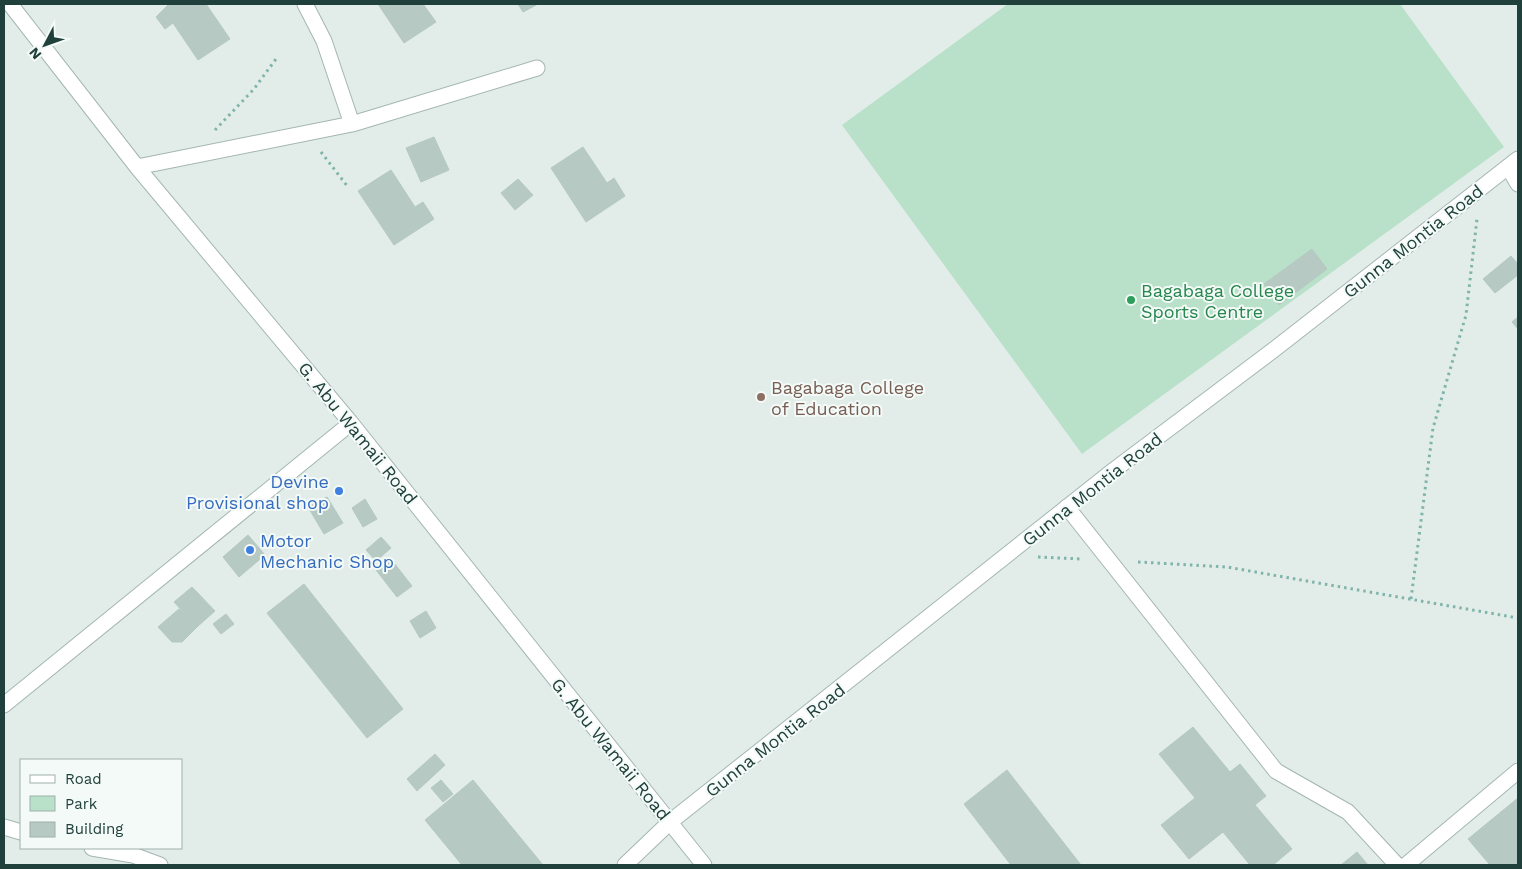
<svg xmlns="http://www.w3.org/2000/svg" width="1522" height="869" font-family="'Work Sans',sans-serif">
<rect width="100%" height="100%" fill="#e2edea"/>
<!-- green -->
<path fill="#b9e0c8" d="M1008,4H1400L1504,147L1082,454L842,125Z"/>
<!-- building -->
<path fill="#b7c9c3" stroke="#b4c8c2" d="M169,4H206L230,39L198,60L173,23L165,29L156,17Z
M378,4H423L436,22L404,43Z
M518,4H538L523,12Z
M434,137L449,170L421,182L406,148Z
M583,147L607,183L614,178L625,196L586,222L551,168Z
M391,170L415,207L423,202L434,219L394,245L358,191Z
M518,179L533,195L515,210L501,193Z
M1312,249L1327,269L1279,305L1264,284Z
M1511,256L1518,264V275L1495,293L1483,279Z
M1518,317V329L1512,322Z
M327,497L343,523L324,534L308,507Z
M365,499L377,519L363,527L352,508Z
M248,535L265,555L239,577L223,557Z
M381,537L391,548L376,561L366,550Z
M391,559L412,586L397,597L376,570Z
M304,584L403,709L367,738L267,613Z
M192,587L215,611L197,627L174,602Z
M179,609L197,627L182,642H172L158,627Z
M426,611L436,628L420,638L410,621Z
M226,614L234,624L221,634L213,624Z
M1193,727L1230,772L1240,764L1266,796L1255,805L1292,849L1273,865H1250L1223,832L1189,859L1161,825L1195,798L1159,754Z
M435,754L445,765L417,791L407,779Z
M1007,770L1081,865H1011L964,804Z
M441,780L453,794L443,802L431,788Z
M473,780L543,865H462L425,820Z
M1518,798V865H1490L1468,839Z
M1357,852L1368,865H1341Z"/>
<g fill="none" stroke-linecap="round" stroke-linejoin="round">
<defs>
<path id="service" d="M1508,167L1518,184
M1067,507L1276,771L1348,812L1397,865
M4,827L21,832
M92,848L133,855L160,865
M625,865L670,822
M1406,865L1518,771"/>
<path id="minor" d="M10,4L137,167L351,423L704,865
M352,124L537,68
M137,167L352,124L324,41L305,4
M4,705L351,423
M670,822L1114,470L1276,348L1518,159"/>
</defs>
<!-- service casing -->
<use href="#service" stroke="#a4b6b2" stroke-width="17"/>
<!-- minor casing -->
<use href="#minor" stroke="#a4b6b2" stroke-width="17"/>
<!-- path -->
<path stroke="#80b4a9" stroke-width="3" stroke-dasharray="2.5 4" stroke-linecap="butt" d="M215,130L254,89L276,59
M321,152L348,187
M1038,557L1082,559
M1138,562L1227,567L1518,618
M1411,599L1433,428L1466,315L1477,219L1479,218"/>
<!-- service -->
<use href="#service" stroke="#fff" stroke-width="15"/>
<!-- minor -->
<use href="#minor" stroke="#fff" stroke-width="15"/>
</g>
<!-- markers -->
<circle fill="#2e9e5b" stroke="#f3faf7" stroke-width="2" cx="1131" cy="300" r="5"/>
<circle fill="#8d6e63" stroke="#f3faf7" stroke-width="2" cx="761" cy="397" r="5"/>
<g fill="#3f7fe0" stroke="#f3faf7" stroke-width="2">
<circle cx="339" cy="491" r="5"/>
<circle cx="250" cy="550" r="5"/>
</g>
<g text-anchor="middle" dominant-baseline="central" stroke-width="4" stroke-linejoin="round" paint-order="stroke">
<!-- street labels -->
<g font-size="18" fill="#20403b" stroke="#f3faf7">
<text transform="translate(1413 241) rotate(-38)">Gunna Montia Road</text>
<text transform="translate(358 433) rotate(51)">G. Abu Wamaii Road</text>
<text transform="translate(1092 489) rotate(-38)">Gunna Montia Road</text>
<text transform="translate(775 740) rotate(-38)">Gunna Montia Road</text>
<text transform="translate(611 749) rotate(51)">G. Abu Wamaii Road</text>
</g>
<!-- leisure labels -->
<g font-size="18" fill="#27864d" stroke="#f3faf7" text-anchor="start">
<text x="1141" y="290">Bagabaga College<tspan x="1141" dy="21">Sports Centre</tspan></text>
</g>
<!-- education labels -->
<g font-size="18" fill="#785e54" stroke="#f3faf7" text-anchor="start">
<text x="771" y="387">Bagabaga College<tspan x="771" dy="21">of Education</tspan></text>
</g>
<!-- shop labels -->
<g font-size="18" fill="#366cbe" stroke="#f3faf7" text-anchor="end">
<text x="329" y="481">Devine<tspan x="329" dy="21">Provisional shop</tspan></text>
<text x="260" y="540" text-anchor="start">Motor<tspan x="260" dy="21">Mechanic Shop</tspan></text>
</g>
</g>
<!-- border -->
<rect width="1522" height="869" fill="none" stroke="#20403b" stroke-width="10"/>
<!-- legend -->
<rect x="20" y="759" width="162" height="90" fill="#f3faf7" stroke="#9fb0ac"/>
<rect x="30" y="775" width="25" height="8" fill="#ffffff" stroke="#9fb0ac"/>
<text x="65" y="784" font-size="15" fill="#20403b">Road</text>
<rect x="30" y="796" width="25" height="15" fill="#b9e0c8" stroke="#9fb0ac"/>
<text x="65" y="809" font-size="15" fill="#20403b">Park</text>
<rect x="30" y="822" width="25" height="15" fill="#b7c9c3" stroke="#9fb0ac"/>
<text x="65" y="834" font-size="15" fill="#20403b">Building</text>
<!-- north arrow -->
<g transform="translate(45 45) rotate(229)" stroke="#f3faf7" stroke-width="4" paint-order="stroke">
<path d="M0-4L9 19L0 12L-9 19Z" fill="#20403b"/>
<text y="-8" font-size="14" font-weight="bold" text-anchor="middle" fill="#20403b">N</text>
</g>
</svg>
